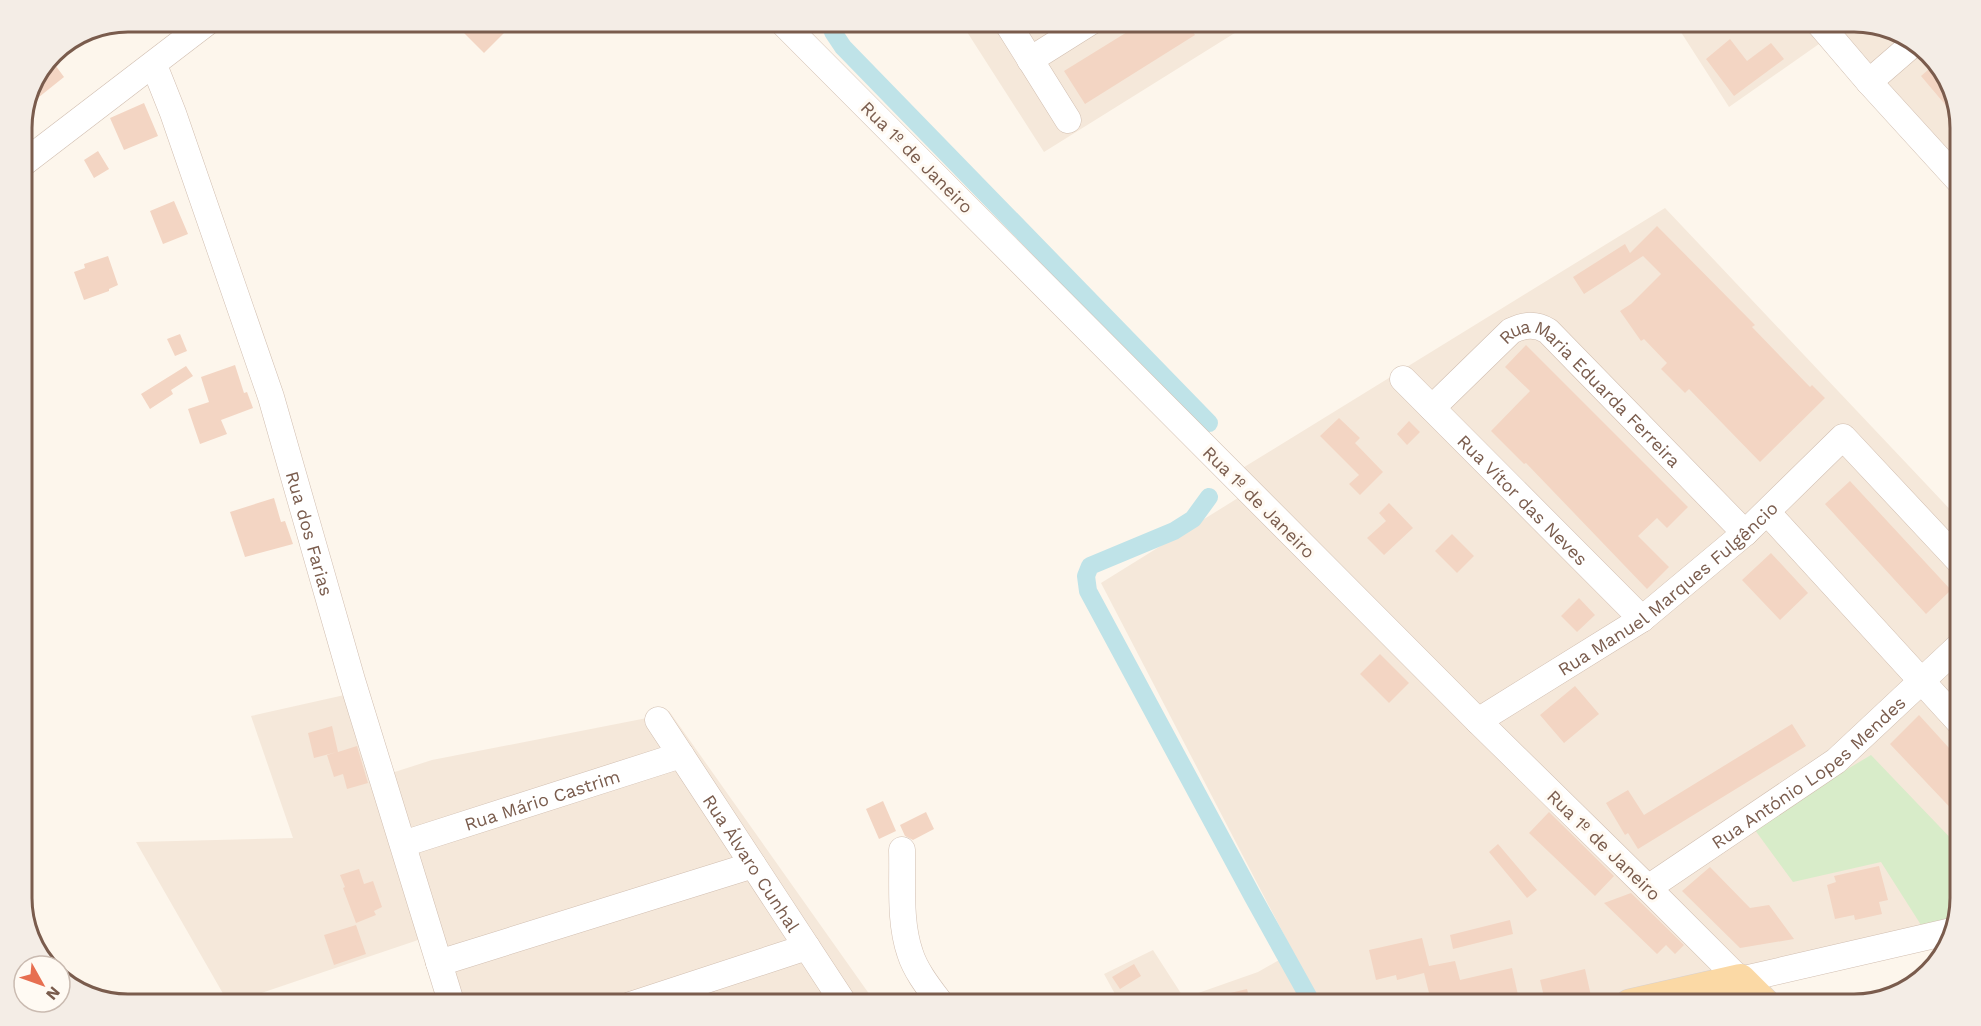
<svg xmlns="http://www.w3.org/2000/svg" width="1981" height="1026" font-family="'Work Sans',sans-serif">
<rect width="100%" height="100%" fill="#fdf6ec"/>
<!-- residential -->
<path fill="#f5e8da" d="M960,21H1254L1044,152Z
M1685,21H1853L1901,32L1942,69L1960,121V201L1819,44L1729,107L1677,26Z
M1665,208L1960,520V898L1949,944L1762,985L1782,1005H1121L1104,974L1153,950L1184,998L1258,972L1293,952L1101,583L1238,498L1241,469Z
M349,694L376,778L432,760L647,718L669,711L877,1005H447L424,938L229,1004L136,842L293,838L251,716Z"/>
<!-- green -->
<path fill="#d8ecc9" d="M1871,755L1960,848V898L1956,917L1921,925L1881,862L1793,882L1752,826Z"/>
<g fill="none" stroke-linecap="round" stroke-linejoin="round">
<!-- canal -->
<path stroke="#bfe3e8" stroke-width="18" d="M830,21L833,32L843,47L1209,423
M1209,497L1193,519L1174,531L1090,566L1086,576L1088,591L1253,897L1313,1005"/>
</g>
<!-- building -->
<path fill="#f3d5c3" d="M471,21H497L506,31L484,53L462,31Z
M1145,21H1186L1195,35L1085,104L1064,71Z
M1730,39L1747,61L1771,43L1784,59L1734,96L1706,59Z
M50,58L64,77L29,105L36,88Z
M1936,63L1942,69L1959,121L1921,76Z
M144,103L158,136L124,150L110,118Z
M98,151L109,169L94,178L84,160Z
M174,201L188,234L163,244L150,211Z
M1657,226L1755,325L1752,327L1810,387L1812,385L1825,398L1760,462L1689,389L1685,393L1661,369L1667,363L1644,339L1641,341L1620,311L1631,304L1661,274L1643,256L1584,294L1573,277L1625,244L1630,253Z
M108,256L118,285L109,289V291L84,300L74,272L85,268L84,264Z
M180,334L187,351L175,356L167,339Z
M1526,345L1688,507L1667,528L1657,518L1638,536L1669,567L1647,589L1526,463L1524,464L1491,431L1530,391L1505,367Z
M235,365L244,393L247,392L253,408L221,420L227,434L200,444L188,409L209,402L201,377Z
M186,366L193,376L171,390L173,394L150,409L141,394Z
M1339,418L1360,438L1355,443L1383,472L1360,495L1349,484L1359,475L1320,436Z
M1409,421L1420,432L1407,445L1397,434Z
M1850,481L1951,590L1926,614L1825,504Z
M274,498L281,522L285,521L293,544L245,557L230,512Z
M1389,503L1413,528L1384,555L1367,538L1386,521L1379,513Z
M1452,534L1474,556L1457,573L1435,551Z
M1771,553L1808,593L1780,620L1742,580Z
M1579,598L1595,615L1577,632L1561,616Z
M1380,654L1409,683L1389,703L1360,674Z
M1575,686L1599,714L1564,743L1540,715Z
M1919,715L1960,760V818L1890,744Z
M1792,724L1806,746L1638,849L1628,833L1625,835L1606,803L1628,790L1644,815Z
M332,726L338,752L357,746L368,783L347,789L343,774L334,777L327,755L337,752L314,758L308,733Z
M883,801L896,831L879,839L866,809Z
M926,812L934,829L913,840L905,836L900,825Z
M1549,812L1614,876L1595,896L1529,833Z
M1498,844L1537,890L1527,898L1489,852Z
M1879,866L1888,900L1879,902L1882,914L1855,920L1854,915L1835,919L1827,885L1836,882L1834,876Z
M1710,867L1750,908L1769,905L1794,939L1740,948L1682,891Z
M359,869L364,884L373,881L382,907L374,911L376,915L356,923L343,888L345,887L340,875Z
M1631,893L1684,945L1675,954L1666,945L1657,954L1604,903Z
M1510,920L1513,934L1453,949L1450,935Z
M356,925L366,954L334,965L324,935Z
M1422,938L1429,966L1455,961L1460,980L1512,968L1518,995L1477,1005H1432L1424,973L1397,980L1396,975L1376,980L1369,950Z
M1134,964L1141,976L1120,989L1112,977Z
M1585,969L1591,996L1555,1005H1546L1540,980Z
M1247,989L1251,1005H1201V1000Z"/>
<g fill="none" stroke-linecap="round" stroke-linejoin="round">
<defs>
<g id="minor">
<path d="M781,21L1478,721L1648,888L1740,980L1952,931"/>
<path d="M1006,21L1068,120"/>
<path d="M1817,21L1869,82L1960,182"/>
<path d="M1030,60L1092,21"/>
<path id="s1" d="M154,65L173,113L271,397L352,680L452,1005"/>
<path d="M1869,82L1914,43"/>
<path d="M21,165L209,21"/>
<path id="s2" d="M1403,379L1642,619"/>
<path id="s3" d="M1432,408L1511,331C1524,325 1535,323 1548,331L1745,533"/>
<path d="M1767,512L1960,723"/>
<path id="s4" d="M658,720L845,1005"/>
<path id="s5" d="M1478,721L1642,619L1745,533L1843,437L1960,562"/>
<path id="s6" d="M403,844L681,755"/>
<path d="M902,850C903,883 899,921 910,953C916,972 930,989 942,1005"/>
<path id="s7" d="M1648,888L1836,761L1960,645"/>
<path d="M439,963L753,865"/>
<path d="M630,1005L807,947"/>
</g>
<path id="major" d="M1630,1005L1740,980L1765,1005"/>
</defs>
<!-- minor casing -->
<use href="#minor" stroke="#d1beb0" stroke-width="27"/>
<!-- major casing -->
<use href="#major" stroke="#dad1cd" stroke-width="33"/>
<!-- minor -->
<use href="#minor" stroke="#fff" stroke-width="26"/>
<!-- major -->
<use href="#major" stroke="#fbd9a5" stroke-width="32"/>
</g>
<g text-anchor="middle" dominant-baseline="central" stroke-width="6" stroke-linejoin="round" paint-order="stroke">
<!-- street labels -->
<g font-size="18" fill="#7a5c4d" stroke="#fffaf3">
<text transform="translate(917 157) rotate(45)">Rua 1º de Janeiro</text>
<text stroke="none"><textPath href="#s3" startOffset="216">Rua Maria Eduarda Ferreira</textPath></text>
<text stroke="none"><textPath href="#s2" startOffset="170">Rua Vítor das Neves</textPath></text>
<text transform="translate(1259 502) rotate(45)">Rua 1º de Janeiro</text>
<text stroke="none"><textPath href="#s1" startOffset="494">Rua dos Farias</textPath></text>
<text stroke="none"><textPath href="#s5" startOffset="232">Rua Manuel Marques Fulgêncio</textPath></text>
<text stroke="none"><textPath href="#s7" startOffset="198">Rua António Lopes Mendes</textPath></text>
<text stroke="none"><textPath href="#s6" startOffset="146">Rua Mário Castrim</textPath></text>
<text transform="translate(1604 845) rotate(44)">Rua 1º de Janeiro</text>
<text stroke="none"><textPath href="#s4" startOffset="171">Rua Álvaro Cunhal</textPath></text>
</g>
</g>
<!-- crop -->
<path d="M0 0H1981V1026H0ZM128 32H1854A96 96 0 0 1 1950 128V898A96 96 0 0 1 1854 994H128A96 96 0 0 1 32 898V128A96 96 0 0 1 128 32Z" fill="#f4ede6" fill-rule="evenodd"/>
<path fill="none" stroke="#7a5c4d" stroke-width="3" d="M128 32H1854A96 96 0 0 1 1950 128V898A96 96 0 0 1 1854 994H128A96 96 0 0 1 32 898V128A96 96 0 0 1 128 32Z"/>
<!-- north arrow -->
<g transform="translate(42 984) rotate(130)"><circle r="28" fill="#fffaf3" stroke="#cabbb1" stroke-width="1.5"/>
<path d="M0-4.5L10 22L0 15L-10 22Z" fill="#e76f51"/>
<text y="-9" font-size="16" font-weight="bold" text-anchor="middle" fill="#7a5c4d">N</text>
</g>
</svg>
